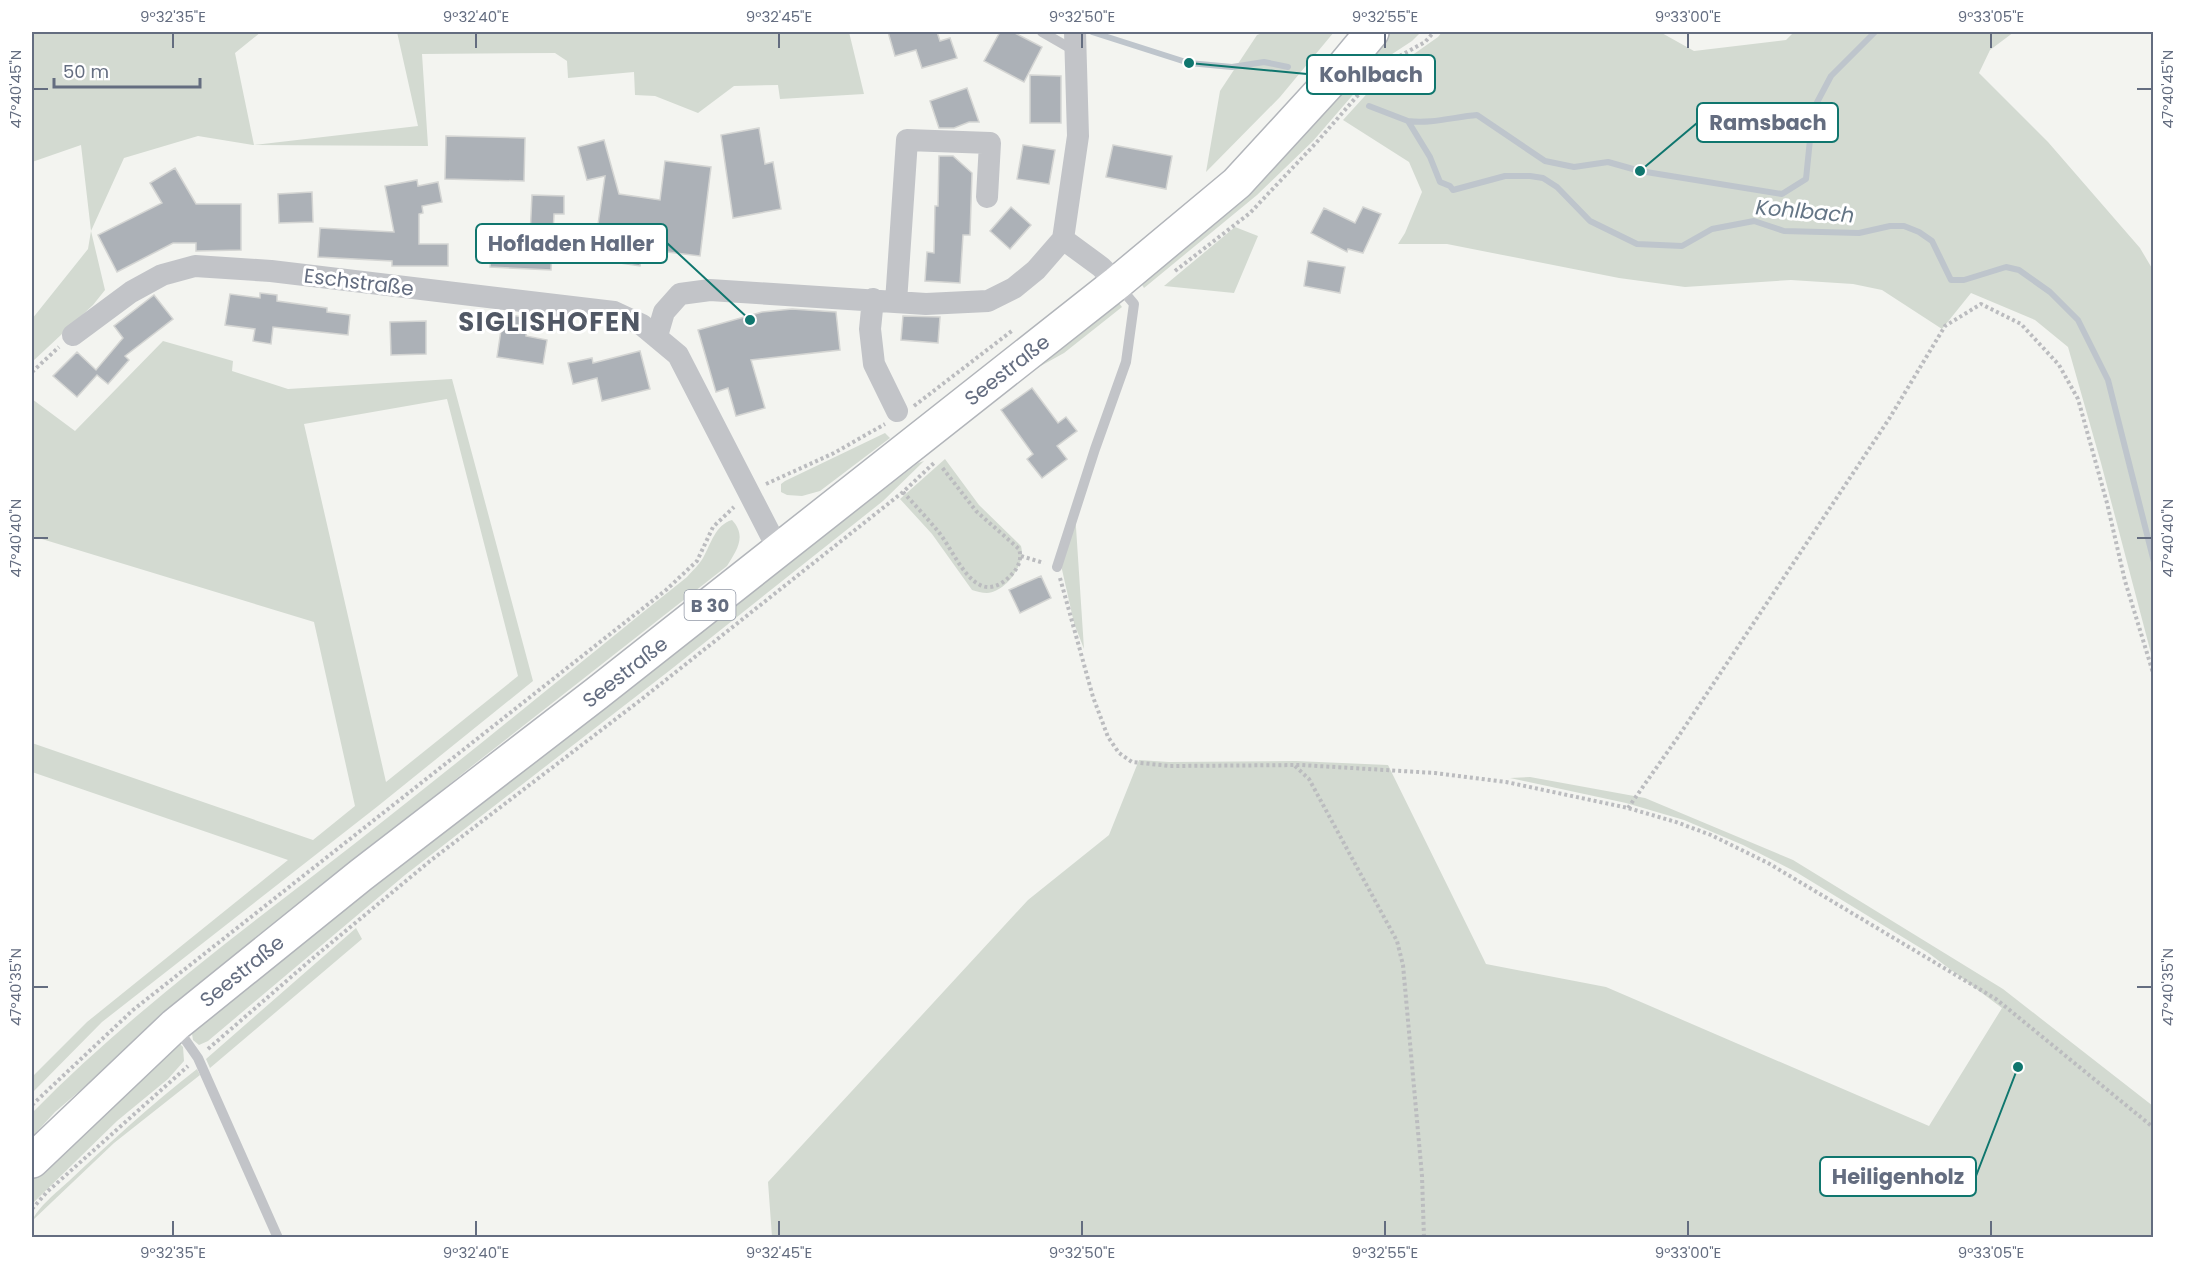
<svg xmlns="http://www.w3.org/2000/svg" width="2185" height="1269" font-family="Poppins,sans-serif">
<rect width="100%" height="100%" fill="#f3f4f0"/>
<!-- green -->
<path fill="#d3dad1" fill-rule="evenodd" d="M32,32H261L235,53L254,145L418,126L397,32H849L864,94L780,99L778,85L734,86L698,113L655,96L635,95L634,72L568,78L567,61L555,53L422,54L428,146L253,145L198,136L124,158L91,231L105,290L93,305L32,362V319L88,249L91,231L81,145L32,162Z
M1265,32H1334L1280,97L1206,172L1220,91L1257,35Z
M1383,32H1421L1412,41L1383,60L1313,141L1257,195L1144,288L1139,280Z
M1442,32H1660L1694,51L1786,40L1794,32H2014L1990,50L1979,73L2048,142L2140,248L2153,270V661L2101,463L2068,347L2035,320L1971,293L1942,329L1882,290L1853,284L1791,280L1685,287L1619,278L1447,244H1398L1405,233L1422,192L1409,162L1343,120L1384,75L1438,37Z
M1235,227L1258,236L1234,293L1164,286Z
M1116,299L1122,307L1064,353L1028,373Z
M163,341L233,361L232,371L288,389L452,379L533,681L378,806L102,1022L32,1093V1077L87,1022L288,860L32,772V743L313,840L355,806L314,622L32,536V399L75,431ZM447,399L518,676L386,782L304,424Z
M885,433L890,438L820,491L802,496L787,495L781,492V484L785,481Z
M945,459L979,505L1021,546C1026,564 1006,592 987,593C982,593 976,591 972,590L932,534L900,499Z
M924,461L883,501L669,671L405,875L208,1041L199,1045L193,1040L191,1027L918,463Z
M1075,512L1084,649L1074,623L1061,565Z
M732,520C747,536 737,550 727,566L472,766L247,948L55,1112L32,1137V1113C131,1012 246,928 358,841C469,754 577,665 687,577C692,571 699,565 703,558C711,544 715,525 732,520Z
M1139,760L1169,762L1296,761L1388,765L1486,964L1606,987L1929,1126L2002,1008L1927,952L1796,872L1743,845L1684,820L1626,803L1510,778L1530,777L1645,798L1793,860L2003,989L2153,1106V1237H772L768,1182L1028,900L1109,835Z
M356,928L362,939L210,1068L206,1059Z
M179,1043L183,1047L184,1061L168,1079L117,1121L32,1204V1176Z
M197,1069L200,1075L114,1143L32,1221C38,1207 57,1192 69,1181C110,1142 152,1104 197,1069Z"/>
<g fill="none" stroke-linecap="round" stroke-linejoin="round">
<!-- stream -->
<path stroke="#bec5cc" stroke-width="6" d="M1092,32L1189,63L1232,67L1264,62L1288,67
M1369,106L1408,121L1430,157L1440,182L1450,186L1453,190L1505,176H1530L1543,178L1557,187L1590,221L1637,244L1682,246L1712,229L1754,221L1784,231L1859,233L1890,226H1904L1919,232L1932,241L1951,280H1964L2006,267L2019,270L2050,292L2078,320L2108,380L2154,562
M1408,121C1431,124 1454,117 1477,115L1545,161L1574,167L1608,162L1640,171L1782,194L1806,179L1813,110L1831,76L1875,32"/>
</g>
<!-- building -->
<path fill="#acb1b7" stroke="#d4d5d3" stroke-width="1.5" d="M888,32H937L940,41L950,38L957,58L922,68L916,50L895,56Z
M1000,32H1013L1042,47L1024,82L984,61Z
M1030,75L1061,76V123H1030Z
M967,88L979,122H969L954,128H939L930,101Z
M759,128L765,164L773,162L781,209L733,218L721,135Z
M446,136L525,138L524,181L445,179Z
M604,140L619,194L660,200L665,161L711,167L700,256L643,249L640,266L593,259L605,176L587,180L578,147Z
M1023,145L1055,150L1049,184L1017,179Z
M1113,145L1172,156L1166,189L1106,177Z
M939,156H953L972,173L970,235H963L960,283L925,281L927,252L934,253L935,206H938Z
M175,168L196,204H241V250L196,251V243H173L117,272L98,235L162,203L150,183Z
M417,180L418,186L438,182L442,202L422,206L423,213L419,214V244H448V266H392V261L318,257L320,228L394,232L385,186Z
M312,192L313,222L279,223L278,194Z
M532,195L564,196V214H554L551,270L490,267L492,233L530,236Z
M1011,207L1031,225L1010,249L990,231Z
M1363,207L1381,214L1363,253L1348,249L1347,252L1311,233L1324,208L1355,223Z
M1308,261L1345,267L1340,293L1304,286Z
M260,293L277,295V301L327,308V312L350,315L348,335L273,327L271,344L253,341L255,329L225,325L230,294L260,298Z
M154,295L173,319L125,356L129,360L108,384L97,375L77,397L53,376L77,352L96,370L123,338L114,326Z
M792,309L836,312L840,350L751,360L765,408L736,416L728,388L716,392L698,330L762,312Z
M498,313L529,318L526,336L547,340L543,364L497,357L501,330L496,329Z
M903,316L940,317L938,343L901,340Z
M426,321V354L391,355L390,322Z
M640,351L650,389L602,401L597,378L573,384L568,363L592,358L593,363Z
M1032,388L1058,423L1066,417L1077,431L1057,446L1067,459L1042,478L1027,459L1033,454L1001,410Z
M1041,576L1051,598L1020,613L1009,590Z"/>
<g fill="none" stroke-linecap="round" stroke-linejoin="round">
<defs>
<path id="primary" d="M32,1161L175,1025L361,875L596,694L1117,283L1237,183L1338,73L1372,32"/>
</defs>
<!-- primary casing -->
<use href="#primary" stroke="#b2b5ba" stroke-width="36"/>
<!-- path -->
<path stroke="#bbbcbf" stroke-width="4" stroke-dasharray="3 3" stroke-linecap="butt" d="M1175,271L1250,213L1316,143L1359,94L1396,58L1425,42L1434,32
M32,372L59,347
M914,406L1013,330
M766,484L834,453L885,424
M903,492C914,504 926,517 937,530C950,545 962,576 980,585C992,591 1004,583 1012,574C1019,567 1022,558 1019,549L976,511L941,466
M1021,556L1044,563
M1060,578L1093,697L1108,737L1119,753L1132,762L1170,766L1301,765L1435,773L1506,782L1628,808L1676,822L1711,835L1768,863L1996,999L2154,1128
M1295,766L1309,779L1397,941L1403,965L1422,1176L1424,1238
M1628,808L1678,737L1889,419L1945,326L1981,304L2021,324L2059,365L2078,399L2107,503L2125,581L2154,676
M208,1049L313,958L430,861L638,702L903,492L935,462
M32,1105L133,1010L666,590L697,561L713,527L734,507
M32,1209L47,1192L188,1066"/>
<!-- lane -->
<path stroke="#c2c4c8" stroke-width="10" d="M1042,32L1075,51
M1057,567L1095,449L1126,362L1134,304L1119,286
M177,1028L198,1058L278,1238"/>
<!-- street -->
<path stroke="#c2c4c8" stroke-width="22" d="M1063,239L1078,136L1075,32
M1063,239L1101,267L1117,283
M873,299L870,329L874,364L897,411
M896,302L907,140L990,143L987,197
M73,335L131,292L162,275L195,266L271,271L614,312L642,325L678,355L779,551
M657,336L664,312L680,294L710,290L926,304L988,301L1014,288L1036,270L1063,239"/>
<!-- primary -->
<use href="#primary" stroke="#fff" stroke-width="33"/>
</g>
<!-- ticks -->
<path fill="none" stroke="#646d80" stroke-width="2" d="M173,33V48M476,33V48M779,33V48M1082,33V48M1385,33V48M1688,33V48M1991,33V48M33,89H48M2137,89H2152M33,538H48M2137,538H2152M33,987H48M2137,987H2152M173,1221V1236M476,1221V1236M779,1221V1236M1082,1221V1236M1385,1221V1236M1688,1221V1236M1991,1221V1236"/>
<g text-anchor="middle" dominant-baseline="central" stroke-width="6" stroke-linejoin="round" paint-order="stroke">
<!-- shield labels -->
<rect fill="#fff" stroke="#9299a6" stroke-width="1.5" x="684.5" y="590" width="51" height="30" rx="4.5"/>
<g font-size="18" font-weight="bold" fill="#646d80">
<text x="710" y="605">B 30</text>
</g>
<!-- street labels -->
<g font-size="20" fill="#646d80" stroke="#fff">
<text transform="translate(359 282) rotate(7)">Eschstraße</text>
<text transform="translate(1007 370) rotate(-38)">Seestraße</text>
<text transform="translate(625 672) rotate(-38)">Seestraße</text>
<text transform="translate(242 971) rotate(-39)">Seestraße</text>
</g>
<!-- water labels -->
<g font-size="21" font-style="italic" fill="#647585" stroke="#fff">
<text transform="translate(1805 211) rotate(5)">Kohlbach</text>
</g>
<!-- district labels -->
<g font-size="26" font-weight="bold" letter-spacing="1.5" fill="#515865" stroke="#fff">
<text x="550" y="322">SIGLISHOFEN</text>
</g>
</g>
<!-- callouts -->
<path fill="none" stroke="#0f766e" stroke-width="2" d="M1189 63L1307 74M1640 171L1697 123M750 320L667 243M2018 1067L1976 1176"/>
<g fill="#0f766e" stroke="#fff" stroke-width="2">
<circle cx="1189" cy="63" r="6"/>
<circle cx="1640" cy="171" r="6"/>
<circle cx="750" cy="320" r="6"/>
<circle cx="2018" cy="1067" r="6"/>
</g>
<g fill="#fff" stroke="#0f766e" stroke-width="2">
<rect x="1307" y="55" width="128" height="39" rx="6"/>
<rect x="1697" y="103" width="141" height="39" rx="6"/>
<rect x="476" y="224" width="191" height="39" rx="6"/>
<rect x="1820" y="1157" width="156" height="39" rx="6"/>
</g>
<g font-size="21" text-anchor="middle" font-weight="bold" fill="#646d80">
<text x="1371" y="82">Kohlbach</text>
<text x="1768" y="130">Ramsbach</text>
<text x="571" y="251">Hofladen Haller</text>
<text x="1898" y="1184">Heiligenholz</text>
</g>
<!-- border -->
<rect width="2185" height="1269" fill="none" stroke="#ffffff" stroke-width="66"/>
<!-- scale -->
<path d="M54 78v9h146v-9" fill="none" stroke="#646d80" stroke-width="3"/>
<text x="63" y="78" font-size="18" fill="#646d80" stroke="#ffffff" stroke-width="4.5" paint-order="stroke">50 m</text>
<rect x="33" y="33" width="2119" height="1203" fill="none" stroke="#646d80" stroke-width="2"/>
<g font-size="15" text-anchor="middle" fill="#646d80">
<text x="173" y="22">9°32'35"E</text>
<text x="476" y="22">9°32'40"E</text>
<text x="779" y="22">9°32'45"E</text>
<text x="1082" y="22">9°32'50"E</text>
<text x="1385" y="22">9°32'55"E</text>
<text x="1688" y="22">9°33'00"E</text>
<text x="1991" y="22">9°33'05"E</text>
<text transform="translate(16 89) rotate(-90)" y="5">47°40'45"N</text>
<text transform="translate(2168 89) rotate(-90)" y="5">47°40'45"N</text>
<text transform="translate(16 538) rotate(-90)" y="5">47°40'40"N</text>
<text transform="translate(2168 538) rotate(-90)" y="5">47°40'40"N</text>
<text transform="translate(16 987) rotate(-90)" y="5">47°40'35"N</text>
<text transform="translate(2168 987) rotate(-90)" y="5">47°40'35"N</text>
<text x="173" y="1258">9°32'35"E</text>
<text x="476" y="1258">9°32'40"E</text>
<text x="779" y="1258">9°32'45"E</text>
<text x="1082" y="1258">9°32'50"E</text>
<text x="1385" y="1258">9°32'55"E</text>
<text x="1688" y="1258">9°33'00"E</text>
<text x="1991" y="1258">9°33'05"E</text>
</g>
</svg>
